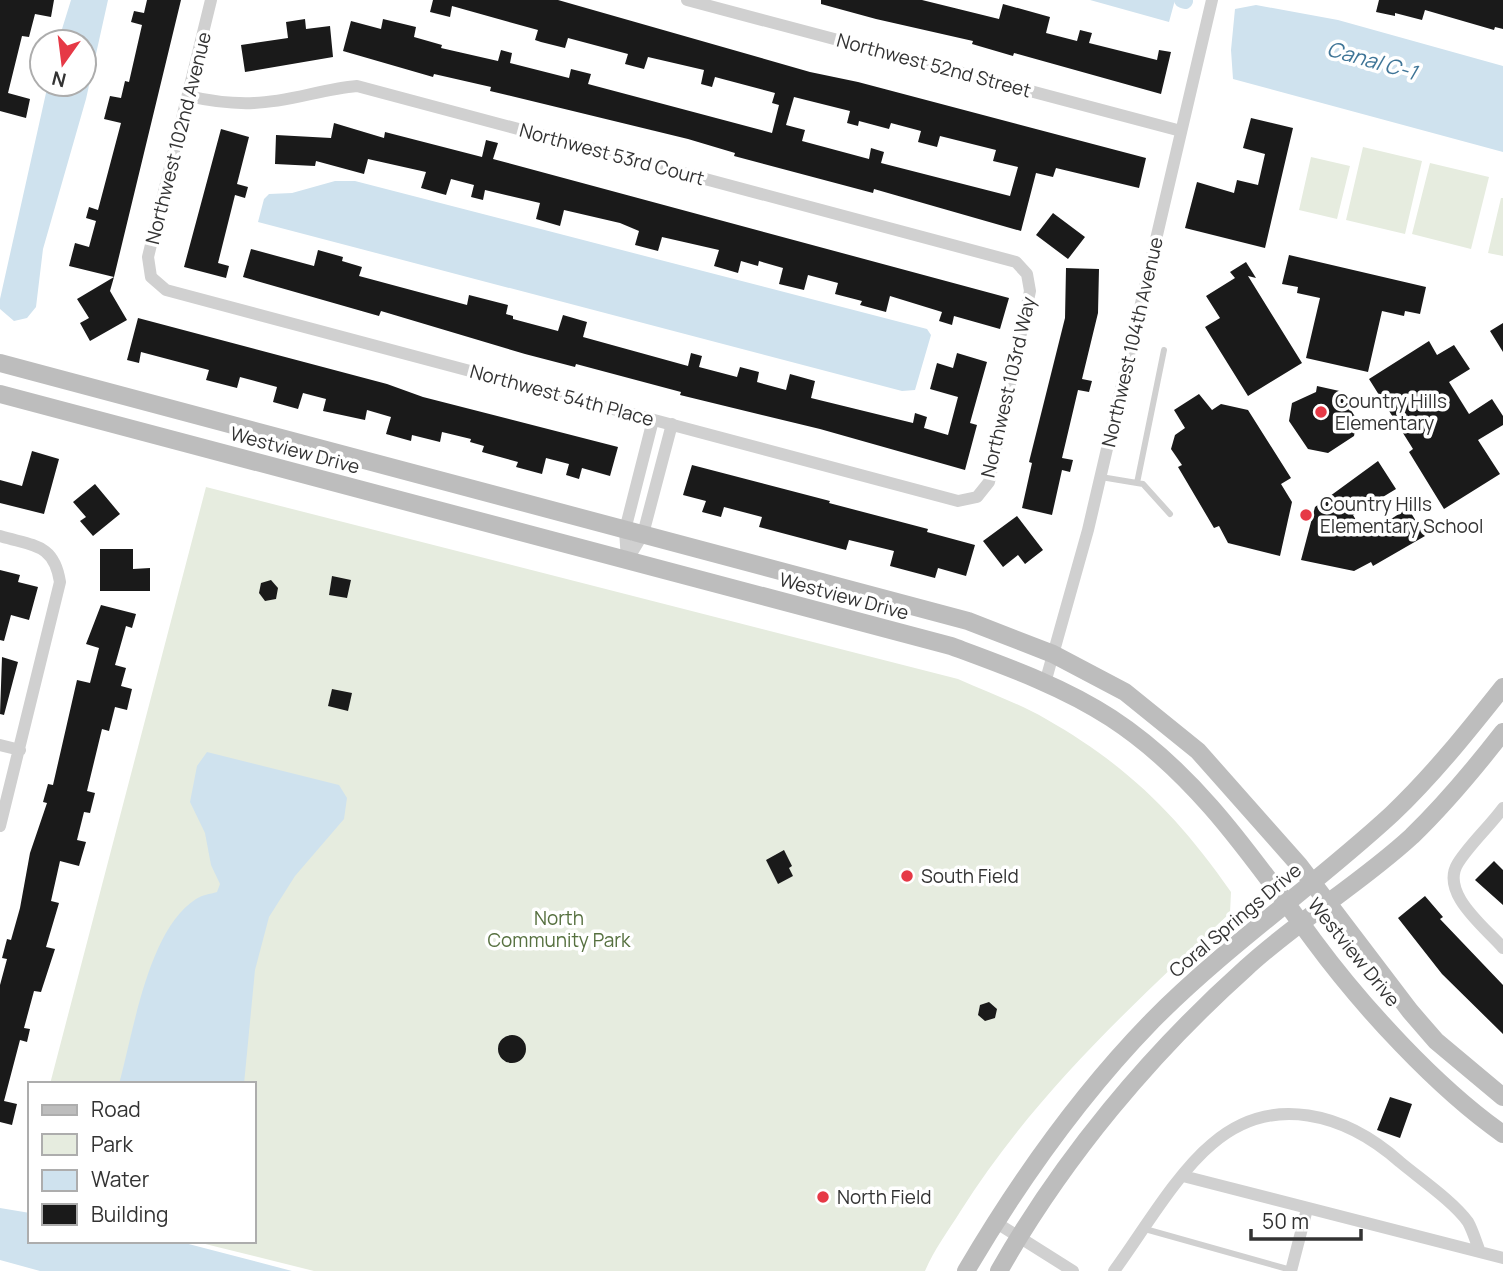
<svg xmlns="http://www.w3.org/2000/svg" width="1503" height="1271" font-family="Manrope,sans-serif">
<rect width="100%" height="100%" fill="#fff"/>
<!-- green -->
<path fill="#e6ecdf" d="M1363,147L1422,161L1405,234L1346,220Z
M1311,157L1350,166L1337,219L1299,210Z
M1430,163L1489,177L1471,249L1412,234Z
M1501,198H1503V256L1488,253Z
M206,487L958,679C987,692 1018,703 1046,719C1127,765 1178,816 1231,892L1230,913C1131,1006 1032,1097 960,1212C948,1231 934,1250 925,1271H314L193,1241H254V1084H50Z"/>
<!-- water -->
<path fill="#cfe2ee" d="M71,0H108L86,99L43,249L36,307L27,318L14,321L0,309V299L48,84H84V42H58Z
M1090,0H1175L1169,22Z
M1256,5L1338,20L1503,66V152L1233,79L1231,50L1235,9Z
M335,181H355L927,329L931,335L915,390L902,391L258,222L264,199L269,194L292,193Z
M207,752L339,785L347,798L344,819L295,876L269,917L255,970L244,1084H119C134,1030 148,930 196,899C202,895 210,894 217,892L220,884L211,865L205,833L190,802L197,766Z
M0,1208L30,1213V1241H177L292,1271H40L0,1260Z"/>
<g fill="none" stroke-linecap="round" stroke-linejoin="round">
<!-- canal -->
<path stroke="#cfe2ee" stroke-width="16" d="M1182,0L1185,1"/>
</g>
<!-- building -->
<path fill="#1a1a1a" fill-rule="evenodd" d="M0,0H54L51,17L35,14L29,37L22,36L8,93L30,99L26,118L0,111Z
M147,0H181L114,277L69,266L75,243L89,247L96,221L86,218L89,207L98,210L121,123L104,119L110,96L121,98L125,81L129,82L142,25L131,22L134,11L144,13Z
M433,0H558L810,72L858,82L1146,158L1139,188L1056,168L1053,177L1036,173L1021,231L874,189L873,193L734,156L735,153L688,139L490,91L491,87L434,74L433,77L343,51L351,21L381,29L383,19L416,27L414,37L442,45L441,48L498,61L501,50L512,53L510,63L569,78L571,69L591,74L588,84L772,133L779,105L772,103L775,93L715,77L712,87L701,84L704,70L648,57L644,69L625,64L628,54L568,38L565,48L541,42L535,40L538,30L452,6L450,17L430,12ZM794,97L850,111L847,123L858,126L859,121L889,129L891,123L921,131L918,142L937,147L940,136L996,150L993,161L1018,167L1010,196L881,163L884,152L871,148L869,159L802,141L805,130L786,125Z
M821,0H922L999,19L1003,4L1050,17L1046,33L1077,41L1080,30L1092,33L1089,43L1157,60L1159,50L1171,52L1161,94L1014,53L1013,56L972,44L973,41L876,19L821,4Z
M1379,0H1503V29L1495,27L1494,30L1425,10L1422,20L1395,13V16L1376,12Z
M305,19L306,29L330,26L333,57L245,72L241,45L288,38L286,22Z
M1251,118L1293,128L1265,248L1185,228L1197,182L1234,193L1237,180L1258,185L1265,154L1243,148Z
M334,123L384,138L385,132L482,157L486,140L498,143L493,159L1009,298L1000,329L954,316L952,325L939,321L942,312L890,296L886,312L860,305L862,301L835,294L838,283L808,275L804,290L779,284L783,268L759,261L758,266L741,261L738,273L714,266L719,250L662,237L658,251L635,245L639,231L620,223L564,210L560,226L536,219L540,203L485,190L483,200L471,197L474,185L451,179L446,195L421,188L426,172L368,159L364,174L316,161L315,166L275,164L276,135L331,138Z
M221,129L249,137L237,184L248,187L245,198L235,195L218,263L229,266L226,278L184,267Z
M1053,213L1085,237L1068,259L1036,235Z
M251,249L314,266L318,250L343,257L342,261L362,267L359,276L467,305L469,295L508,305L506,314L513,316V319L558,331L563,315L587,322L583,337L688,366L691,353L702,356L699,367L737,377L740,367L759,372L757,382L786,390L790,374L815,381L811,398L913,423L915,413L927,417L924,428L948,435L958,397L930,389L937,363L953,368L957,353L987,362L970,423L977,425L965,470L820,429L680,395L681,392L576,364L575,367L525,354L381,311L379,316L243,277Z
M1289,255L1426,287L1420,314L1405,311L1404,316L1382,311L1368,372L1306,358L1320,298L1297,293L1298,287L1282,284Z
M1246,262L1256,278L1248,276L1302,363L1248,396L1205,327L1220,318L1206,296L1235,278L1230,272Z
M1066,268L1099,269L1098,313L1082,379L1092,381L1089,392L1078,390L1062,458L1073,460L1070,472L1062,470L1052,515L1022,508L1032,463L1029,462L1065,318Z
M114,277L110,291L127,320L90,341L80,323L89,318L77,299Z
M138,318L387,384L423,397L618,447L610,476L582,468L579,479L566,475L569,464L546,458L542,474L516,467L518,462L482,452L484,446L470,442L471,439L442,432L440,442L412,435L411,441L386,434L391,417L367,410L365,420L323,411L326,399L303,393L298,409L273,402L277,387L240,377L237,388L206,380L209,370L141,352L139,363L127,360Z
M1503,323V352L1490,331Z
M1429,341L1437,355L1454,345L1470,369L1449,382L1469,414L1492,399L1503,416V425L1478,440L1500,474L1444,509L1409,452L1413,449L1369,379Z
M1317,386L1344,392L1343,397L1357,420L1354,436L1328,453L1308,449L1289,421L1292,403L1316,392Z
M1199,394L1212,410L1221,404L1248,410L1291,478L1281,484L1292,502L1280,556L1228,543L1219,526L1214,528L1178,467L1182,465L1171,449L1175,435L1185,428L1174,410Z
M32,451L59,459L44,514L0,503V480L22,486Z
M1378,461L1396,489L1353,515L1365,536L1408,508L1425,536L1373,566L1371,562L1354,571L1301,560L1315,507Z
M692,465L830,501L829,503L928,529L927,532L975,545L966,576L938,568L935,578L890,566L894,551L849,540L846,550L759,527L762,517L724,507L721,517L702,512L706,501L683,495Z
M95,484L120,514L93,536L80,521L86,517L73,502Z
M1017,516L1043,550L1025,564L1018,555L1003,567L983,541Z
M100,549H133V569L150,568V591H100Z
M0,570L20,575L18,582L38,587L29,620L11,615L4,641L0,640Z
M332,576L351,580L347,598L329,595Z
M271,580L278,588L276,599L265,601L259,593L261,583Z
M101,605L136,614L132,628L126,626L115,665L126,668L121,686L132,689L127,710L115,707L109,731L102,729L87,791L95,793L90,813L84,812L77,840L86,842L79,866L60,861L51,901L59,903L46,947L55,949L41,992L34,991L24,1028L30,1029L27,1042L20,1040L4,1101L17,1104L12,1125L0,1122V985L7,959L2,958L7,939L11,940L20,908L30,853L47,803L43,802L48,784L53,785L77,680L90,683L99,648L86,644Z
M2,657L18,662L4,715L0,714Z
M332,689L352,693L348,711L328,706Z
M784,850L792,866L789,868L793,876L778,884L766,860Z
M1494,861L1503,870V905L1475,880Z
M1425,896L1443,917L1440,919L1503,985V1034L1442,974L1398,918Z
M989,1002L997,1009L995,1018L985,1021L978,1015L980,1005Z
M498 1049a14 14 0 1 1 28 0a14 14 0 1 1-28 0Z
M1390,1097L1412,1104L1400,1138L1377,1130Z"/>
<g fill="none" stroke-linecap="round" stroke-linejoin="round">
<!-- lane -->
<path stroke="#d0d0d0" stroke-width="6" d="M1101,477L1143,484L1170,514
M1137,483L1164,350
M1145,1229L1291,1270"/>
<!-- street -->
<path stroke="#d0d0d0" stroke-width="12" d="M687,0L1181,131
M188,96C210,101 231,104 254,103C289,102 322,89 357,86L1016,262L1027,274L1030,291L989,482L977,497L958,501L166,290L151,277L148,257L211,0
M0,536C33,546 54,543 60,582L0,826
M628,559L643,534L672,424
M627,560L625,530L653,420
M1045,683L1088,530L1212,0
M0,745L20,750
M1503,808C1489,827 1470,844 1458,863C1439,893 1486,928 1503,948
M1183,1176L1503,1258
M995,1222L1073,1271
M1114,1271C1142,1233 1176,1174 1212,1144C1272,1092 1346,1114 1400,1162C1419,1178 1454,1202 1468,1222C1473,1231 1476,1242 1480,1252
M1291,1271L1307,1209"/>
<!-- secondary -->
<path stroke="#bdbdbd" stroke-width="18" d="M0,363L968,621L1053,654L1125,692L1198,751L1299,865L1410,1011L1436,1041L1503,1097
M0,394L951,646C1005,666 1062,686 1111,718C1197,774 1254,860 1314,941C1362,1006 1437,1088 1503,1134
M966,1271C1019,1181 1079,1096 1152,1021C1226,946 1314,886 1392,814C1433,775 1468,731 1503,687
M999,1271C1063,1158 1150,1054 1246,968C1298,920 1360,884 1412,836C1445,804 1475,768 1503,732"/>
</g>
<!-- markers -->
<g fill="#e63946" stroke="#fff" stroke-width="2.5">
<circle cx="1321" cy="412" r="7"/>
<circle cx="1306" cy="515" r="7"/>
<circle cx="907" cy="876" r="7"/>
<circle cx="823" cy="1197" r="7"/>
</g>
<g text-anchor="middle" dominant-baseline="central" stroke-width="7" stroke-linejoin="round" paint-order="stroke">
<!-- street labels -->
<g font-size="19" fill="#333" stroke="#fff">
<text transform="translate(934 65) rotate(15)">Northwest 52nd Street</text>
<text transform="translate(178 138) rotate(-76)">Northwest 102nd Avenue</text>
<text transform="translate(612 154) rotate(15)">Northwest 53rd Court</text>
<text transform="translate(1132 342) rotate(-77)">Northwest 104th Avenue</text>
<text transform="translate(1008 387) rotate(-77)">Northwest 103rd Way</text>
<text transform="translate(562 395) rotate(15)">Northwest 54th Place</text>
<text transform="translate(295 450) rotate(15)">Westview Drive</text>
<text transform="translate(844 596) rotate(15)">Westview Drive</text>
<text transform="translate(1235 920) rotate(-40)">Coral Springs Drive</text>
<text transform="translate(1354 952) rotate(51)">Westview Drive</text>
</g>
<!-- poi labels -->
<g font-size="19" fill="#333" stroke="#fff" text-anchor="start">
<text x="1335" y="401">Country Hills<tspan x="1335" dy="22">Elementary</tspan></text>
<text x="1320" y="504">Country Hills<tspan x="1320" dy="22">Elementary School</tspan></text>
<text x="921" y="876">South Field</text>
<text x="837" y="1197">North Field</text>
</g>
<!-- park labels -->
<g font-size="19" fill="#56703f" stroke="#fff">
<text x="559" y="918">North<tspan x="559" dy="22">Community Park</tspan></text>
</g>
<!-- water labels -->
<g font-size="21" font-style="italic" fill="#3f7597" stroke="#fff">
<text transform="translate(1372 60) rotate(16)">Canal C-1</text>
</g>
</g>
<!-- legend -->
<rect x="28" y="1082" width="228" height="161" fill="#ffffff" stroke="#adadad" stroke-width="2"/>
<rect x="42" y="1105" width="35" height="10" fill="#bdbdbd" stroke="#adadad" stroke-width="2"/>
<text x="91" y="1117" font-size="21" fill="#333333">Road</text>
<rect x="42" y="1134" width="35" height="21" fill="#e6ecdf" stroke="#adadad" stroke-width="2"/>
<text x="91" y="1152" font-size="21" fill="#333333">Park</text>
<rect x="42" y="1170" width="35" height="21" fill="#cfe2ee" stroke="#adadad" stroke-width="2"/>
<text x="91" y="1187" font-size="21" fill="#333333">Water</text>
<rect x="42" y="1204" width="35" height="21" fill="#1a1a1a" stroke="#adadad" stroke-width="2"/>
<text x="91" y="1222" font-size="21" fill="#333333">Building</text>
<!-- north arrow -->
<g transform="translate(63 63) rotate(194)"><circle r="33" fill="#ffffff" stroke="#adadad" stroke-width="2"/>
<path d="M0-5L12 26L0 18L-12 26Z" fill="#e63946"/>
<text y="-10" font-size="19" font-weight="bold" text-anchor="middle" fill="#333333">N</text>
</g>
<!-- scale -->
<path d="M1251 1229v10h110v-10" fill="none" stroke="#333333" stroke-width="3.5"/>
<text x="1262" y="1229" font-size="21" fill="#333333" stroke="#ffffff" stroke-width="5" paint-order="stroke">50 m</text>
</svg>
